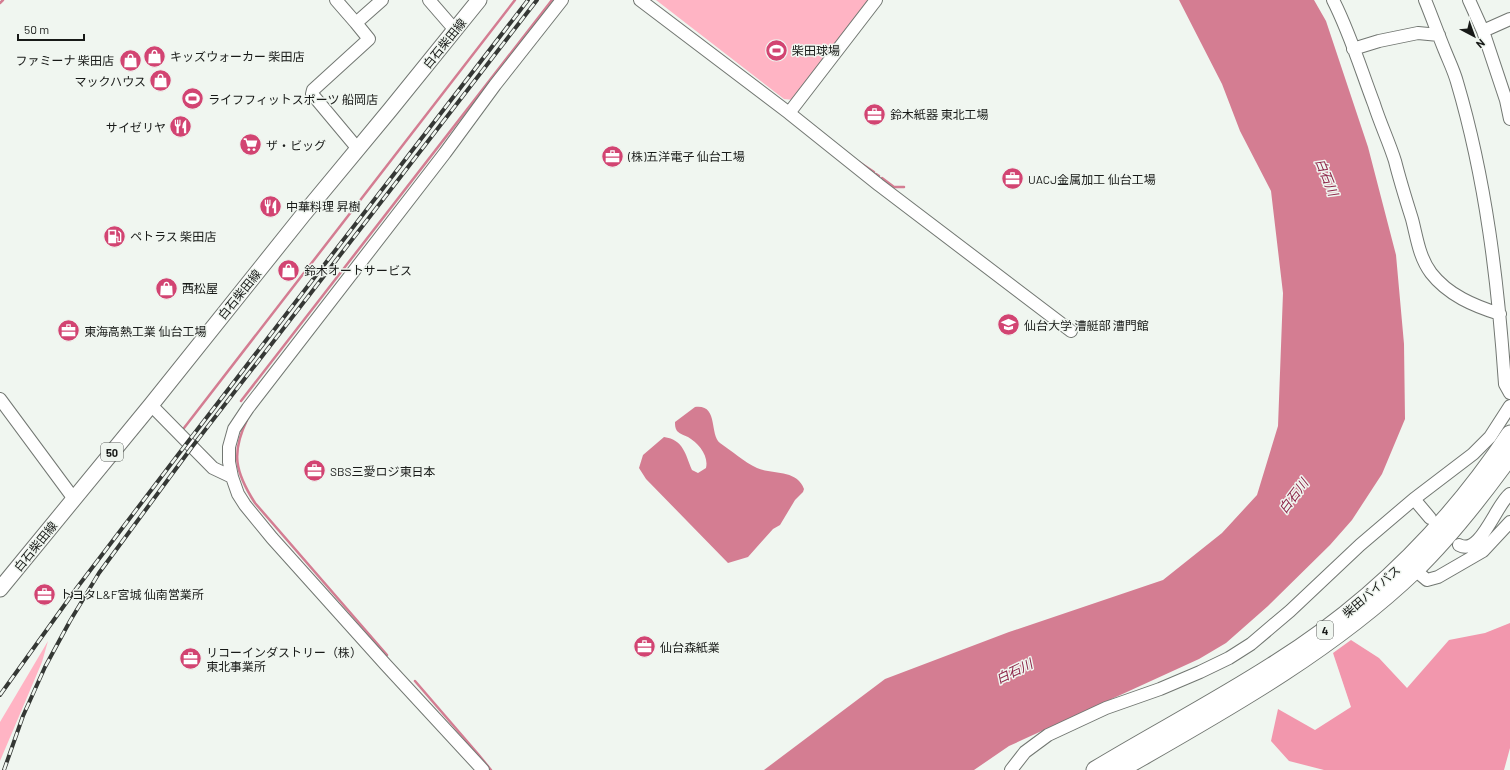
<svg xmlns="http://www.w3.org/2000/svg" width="1510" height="770" font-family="Barlow,'Noto Sans JP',sans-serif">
<rect width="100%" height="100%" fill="#f0f6f0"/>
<!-- green -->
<path fill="#ffb4c4" d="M656,0H871L794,100L784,99Z
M48,641L42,662L0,761V722Z"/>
<!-- forest -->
<path fill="#f297ad" d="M1510,623V748L1504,770H1324L1289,761L1271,741L1278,709L1315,730L1351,707L1333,653L1351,640L1379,658L1407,688L1449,640L1485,633Z"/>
<!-- water -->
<path fill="#d47d92" d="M1179,0H1314L1326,21L1368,147L1396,255L1404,344L1405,419L1382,474L1352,520L1330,545L1268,606L1226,643L1199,659L1009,746L974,770H764L885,679L1009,632L1163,580L1222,533L1257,495L1278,426L1283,293L1271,191L1240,131L1222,84Z
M695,407C719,404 709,434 720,443C732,451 744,462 757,468C773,475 797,469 804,489L803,492L795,500L780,525L773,529L748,557L728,563L646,479L639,468L643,455L664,437C684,440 685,454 692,470L698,473L706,468C709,455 698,443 688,437C684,435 680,434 677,431C675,428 675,425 675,422Z"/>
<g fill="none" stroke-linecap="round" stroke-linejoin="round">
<!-- stream -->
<path stroke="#d47d92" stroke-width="2.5" d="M0,3L3,0
M859,162L874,172
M876,174L879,176
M882,178L894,187H904
M241,401L552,0
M247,420C231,453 235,472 255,503L387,655
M184,428L515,0
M415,681L478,754L491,770"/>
<defs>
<path id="minor" d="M336,0L356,23L382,0
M429,0L455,30
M640,0L789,113L879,185L1071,331
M1333,0C1350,33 1361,70 1374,104C1380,123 1389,142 1395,161C1400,181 1406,200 1412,219C1417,238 1419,257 1431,273C1448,295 1474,306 1500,314
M1425,0C1432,17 1438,34 1445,51C1449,61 1454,71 1457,82C1486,180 1498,282 1505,384L1510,393
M1469,0L1483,31L1506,100L1510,99
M356,23L369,39L313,90L312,94L358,149
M1483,31L1510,19
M1353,49L1379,41L1418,33L1439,35
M1506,100L1510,119
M789,113L876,0
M0,399L74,499
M151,405L213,468L232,477
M1414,499L1430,518
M1459,545C1480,557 1496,504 1510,494
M1415,570L1427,580L1438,577L1483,551L1510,522
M483,770L386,665L272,538L245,505L238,494L232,477L229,462V447L234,429L248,408L445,153L495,85L562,0
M1011,770L1025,752L1048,735L1106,708L1160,689L1200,672L1229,658L1251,644L1290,611L1360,545L1414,499L1473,454L1490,437L1510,406"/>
<path id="major" d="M0,589L151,405L303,215L390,110L479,0"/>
<path id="highway" d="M1095,770C1153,735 1214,703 1272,666C1367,607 1448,527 1510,434
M1119,770C1222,711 1328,653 1415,570C1451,535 1481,496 1510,456"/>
</defs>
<!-- minor casing -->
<use href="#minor" stroke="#727772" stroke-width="14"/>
<!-- major casing -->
<use href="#major" stroke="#727772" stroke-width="17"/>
<!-- highway casing -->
<use href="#highway" stroke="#727772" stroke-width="19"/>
<!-- minor -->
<use href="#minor" stroke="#fff" stroke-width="12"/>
<!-- major -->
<use href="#major" stroke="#fff" stroke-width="15"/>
<!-- highway -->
<use href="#highway" stroke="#fff" stroke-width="17"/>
<defs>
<path id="rail" d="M0,695L76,589L187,443L528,0
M4,770L23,716L45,667L70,621L99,573L192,447L537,0"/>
</defs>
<!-- rail casing -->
<use href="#rail" stroke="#353835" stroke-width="4"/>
<!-- rail -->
<use href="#rail" stroke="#f0f6f0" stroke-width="2.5" stroke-dasharray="8" stroke-linecap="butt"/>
</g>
<!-- icons -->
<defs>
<symbol id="stadium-disc" viewBox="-11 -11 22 22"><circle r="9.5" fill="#d24472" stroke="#f0f6f0"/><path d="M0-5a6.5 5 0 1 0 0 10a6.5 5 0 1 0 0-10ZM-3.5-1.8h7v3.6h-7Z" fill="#fff"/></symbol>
<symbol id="shop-disc" viewBox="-11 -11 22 22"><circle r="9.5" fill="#d24472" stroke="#f0f6f0"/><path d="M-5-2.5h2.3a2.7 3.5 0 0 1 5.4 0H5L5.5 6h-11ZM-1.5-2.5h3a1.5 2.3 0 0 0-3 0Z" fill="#fff"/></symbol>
<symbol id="office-disc" viewBox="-11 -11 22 22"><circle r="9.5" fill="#d24472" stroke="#f0f6f0"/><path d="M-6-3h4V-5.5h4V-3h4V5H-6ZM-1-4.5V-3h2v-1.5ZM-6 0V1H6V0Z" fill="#fff"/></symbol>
<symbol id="restaurant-disc" viewBox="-11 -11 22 22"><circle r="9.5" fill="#d24472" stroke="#f0f6f0"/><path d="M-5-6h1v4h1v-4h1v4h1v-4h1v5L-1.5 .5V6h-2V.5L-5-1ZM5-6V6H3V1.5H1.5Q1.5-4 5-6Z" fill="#fff"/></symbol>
<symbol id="supermarket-disc" viewBox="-11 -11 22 22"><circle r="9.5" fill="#d24472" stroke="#f0f6f0"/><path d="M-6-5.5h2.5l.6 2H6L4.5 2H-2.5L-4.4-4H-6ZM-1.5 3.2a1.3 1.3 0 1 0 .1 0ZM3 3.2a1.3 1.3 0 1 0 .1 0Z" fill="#fff"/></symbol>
<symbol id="fuel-disc" viewBox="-11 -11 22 22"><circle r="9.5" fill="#d24472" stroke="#f0f6f0"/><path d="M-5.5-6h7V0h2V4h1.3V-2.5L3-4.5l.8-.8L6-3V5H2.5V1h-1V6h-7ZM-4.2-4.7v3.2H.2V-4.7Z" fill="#fff"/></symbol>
<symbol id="university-disc" viewBox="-11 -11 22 22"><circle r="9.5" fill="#d24472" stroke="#f0f6f0"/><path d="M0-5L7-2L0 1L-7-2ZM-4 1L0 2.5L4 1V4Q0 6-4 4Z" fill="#fff"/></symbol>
</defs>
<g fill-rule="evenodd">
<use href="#stadium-disc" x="764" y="38" width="25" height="25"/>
<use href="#shop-disc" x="142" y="44" width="25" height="25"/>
<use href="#shop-disc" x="118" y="48" width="25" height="25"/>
<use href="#shop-disc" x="148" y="68" width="25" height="25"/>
<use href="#stadium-disc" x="180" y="86" width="25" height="25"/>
<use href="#office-disc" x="862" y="102" width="25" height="25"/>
<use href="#restaurant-disc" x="168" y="114" width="25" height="25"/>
<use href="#supermarket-disc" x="238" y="132" width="25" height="25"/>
<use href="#office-disc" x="600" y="144" width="25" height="25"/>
<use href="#office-disc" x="1000" y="166" width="25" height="25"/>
<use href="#restaurant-disc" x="258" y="194" width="25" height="25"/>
<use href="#fuel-disc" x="102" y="224" width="25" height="25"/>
<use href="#shop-disc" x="276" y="258" width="25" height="25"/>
<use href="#shop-disc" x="154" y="276" width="25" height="25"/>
<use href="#university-disc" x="996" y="312" width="25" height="25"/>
<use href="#office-disc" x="56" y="318" width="25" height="25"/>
<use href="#office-disc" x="302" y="458" width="25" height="25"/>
<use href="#office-disc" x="32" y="582" width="25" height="25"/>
<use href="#office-disc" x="632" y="634" width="25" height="25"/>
<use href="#office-disc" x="178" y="646" width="25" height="25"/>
</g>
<g text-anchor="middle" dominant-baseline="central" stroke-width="3" stroke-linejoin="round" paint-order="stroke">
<!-- shield labels -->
<g fill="#f0f6f0" stroke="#595c59" stroke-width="1">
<rect x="101" y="443" width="22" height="18" rx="3"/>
<rect x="1317" y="621" width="16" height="18" rx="3"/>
</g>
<g font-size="11" font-weight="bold" fill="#181a18">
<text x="112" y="452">50</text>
<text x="1325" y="630">4</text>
</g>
<!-- street labels -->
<g font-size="12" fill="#181a18" stroke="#f0f6f0">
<text transform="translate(444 43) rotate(-51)">白石柴田線</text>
<text transform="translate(239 294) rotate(-51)">白石柴田線</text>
<text transform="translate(35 546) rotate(-51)">白石柴田線</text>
<text transform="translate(1371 591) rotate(-41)">柴田バイパス</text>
</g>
<!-- poi labels -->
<g font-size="12" fill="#181a18" stroke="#f0f6f0" text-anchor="start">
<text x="792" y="50">柴田球場</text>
<text x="170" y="56">キッズウォーカー 柴田店</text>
<text x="114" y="60" text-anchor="end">ファミーナ 柴田店</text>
<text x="146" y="81" text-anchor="end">マックハウス</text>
<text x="208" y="99">ライフフィットスポーツ 船岡店</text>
<text x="890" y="114">鈴木紙器 東北工場</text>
<text x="166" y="127" text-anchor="end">サイゼリヤ</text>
<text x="266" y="145">ザ・ビッグ</text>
<text x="628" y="156">(株)五洋電子 仙台工場</text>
<text x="1028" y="179">UACJ金属加工 仙台工場</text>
<text x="286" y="206">中華料理 昇樹</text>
<text x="130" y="236">ペトラス 柴田店</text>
<text x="304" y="270">鈴木オートサービス</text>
<text x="182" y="288">西松屋</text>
<text x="1024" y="325">仙台大学 漕艇部 漕門館</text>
<text x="84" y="331">東海高熱工業 仙台工場</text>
<text x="330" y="471">SBS三愛ロジ東日本</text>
<text x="60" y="594">トヨタL&amp;F宮城 仙南営業所</text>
<text x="660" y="647">仙台森紙業</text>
<text x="206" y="652">リコーインダストリー（株）<tspan x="206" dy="14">東北事業所</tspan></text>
</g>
<!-- water labels -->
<g font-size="13" font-style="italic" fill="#8c2448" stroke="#f0f6f0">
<text transform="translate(1327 177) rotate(68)">白石川</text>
<text transform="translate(1293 496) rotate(-53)">白石川</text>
<text transform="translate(1014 671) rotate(-26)">白石川</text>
</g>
</g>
<!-- north arrow -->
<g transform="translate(1474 36) rotate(139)" stroke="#f0f6f0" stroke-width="3" paint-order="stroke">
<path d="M0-3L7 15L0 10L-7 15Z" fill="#181a18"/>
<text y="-6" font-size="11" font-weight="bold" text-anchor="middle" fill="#181a18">N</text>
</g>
<!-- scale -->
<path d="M18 34v6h66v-6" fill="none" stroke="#181a18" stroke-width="2"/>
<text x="24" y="34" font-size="12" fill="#181a18" stroke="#f0f6f0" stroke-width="3" paint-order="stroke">50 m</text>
</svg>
